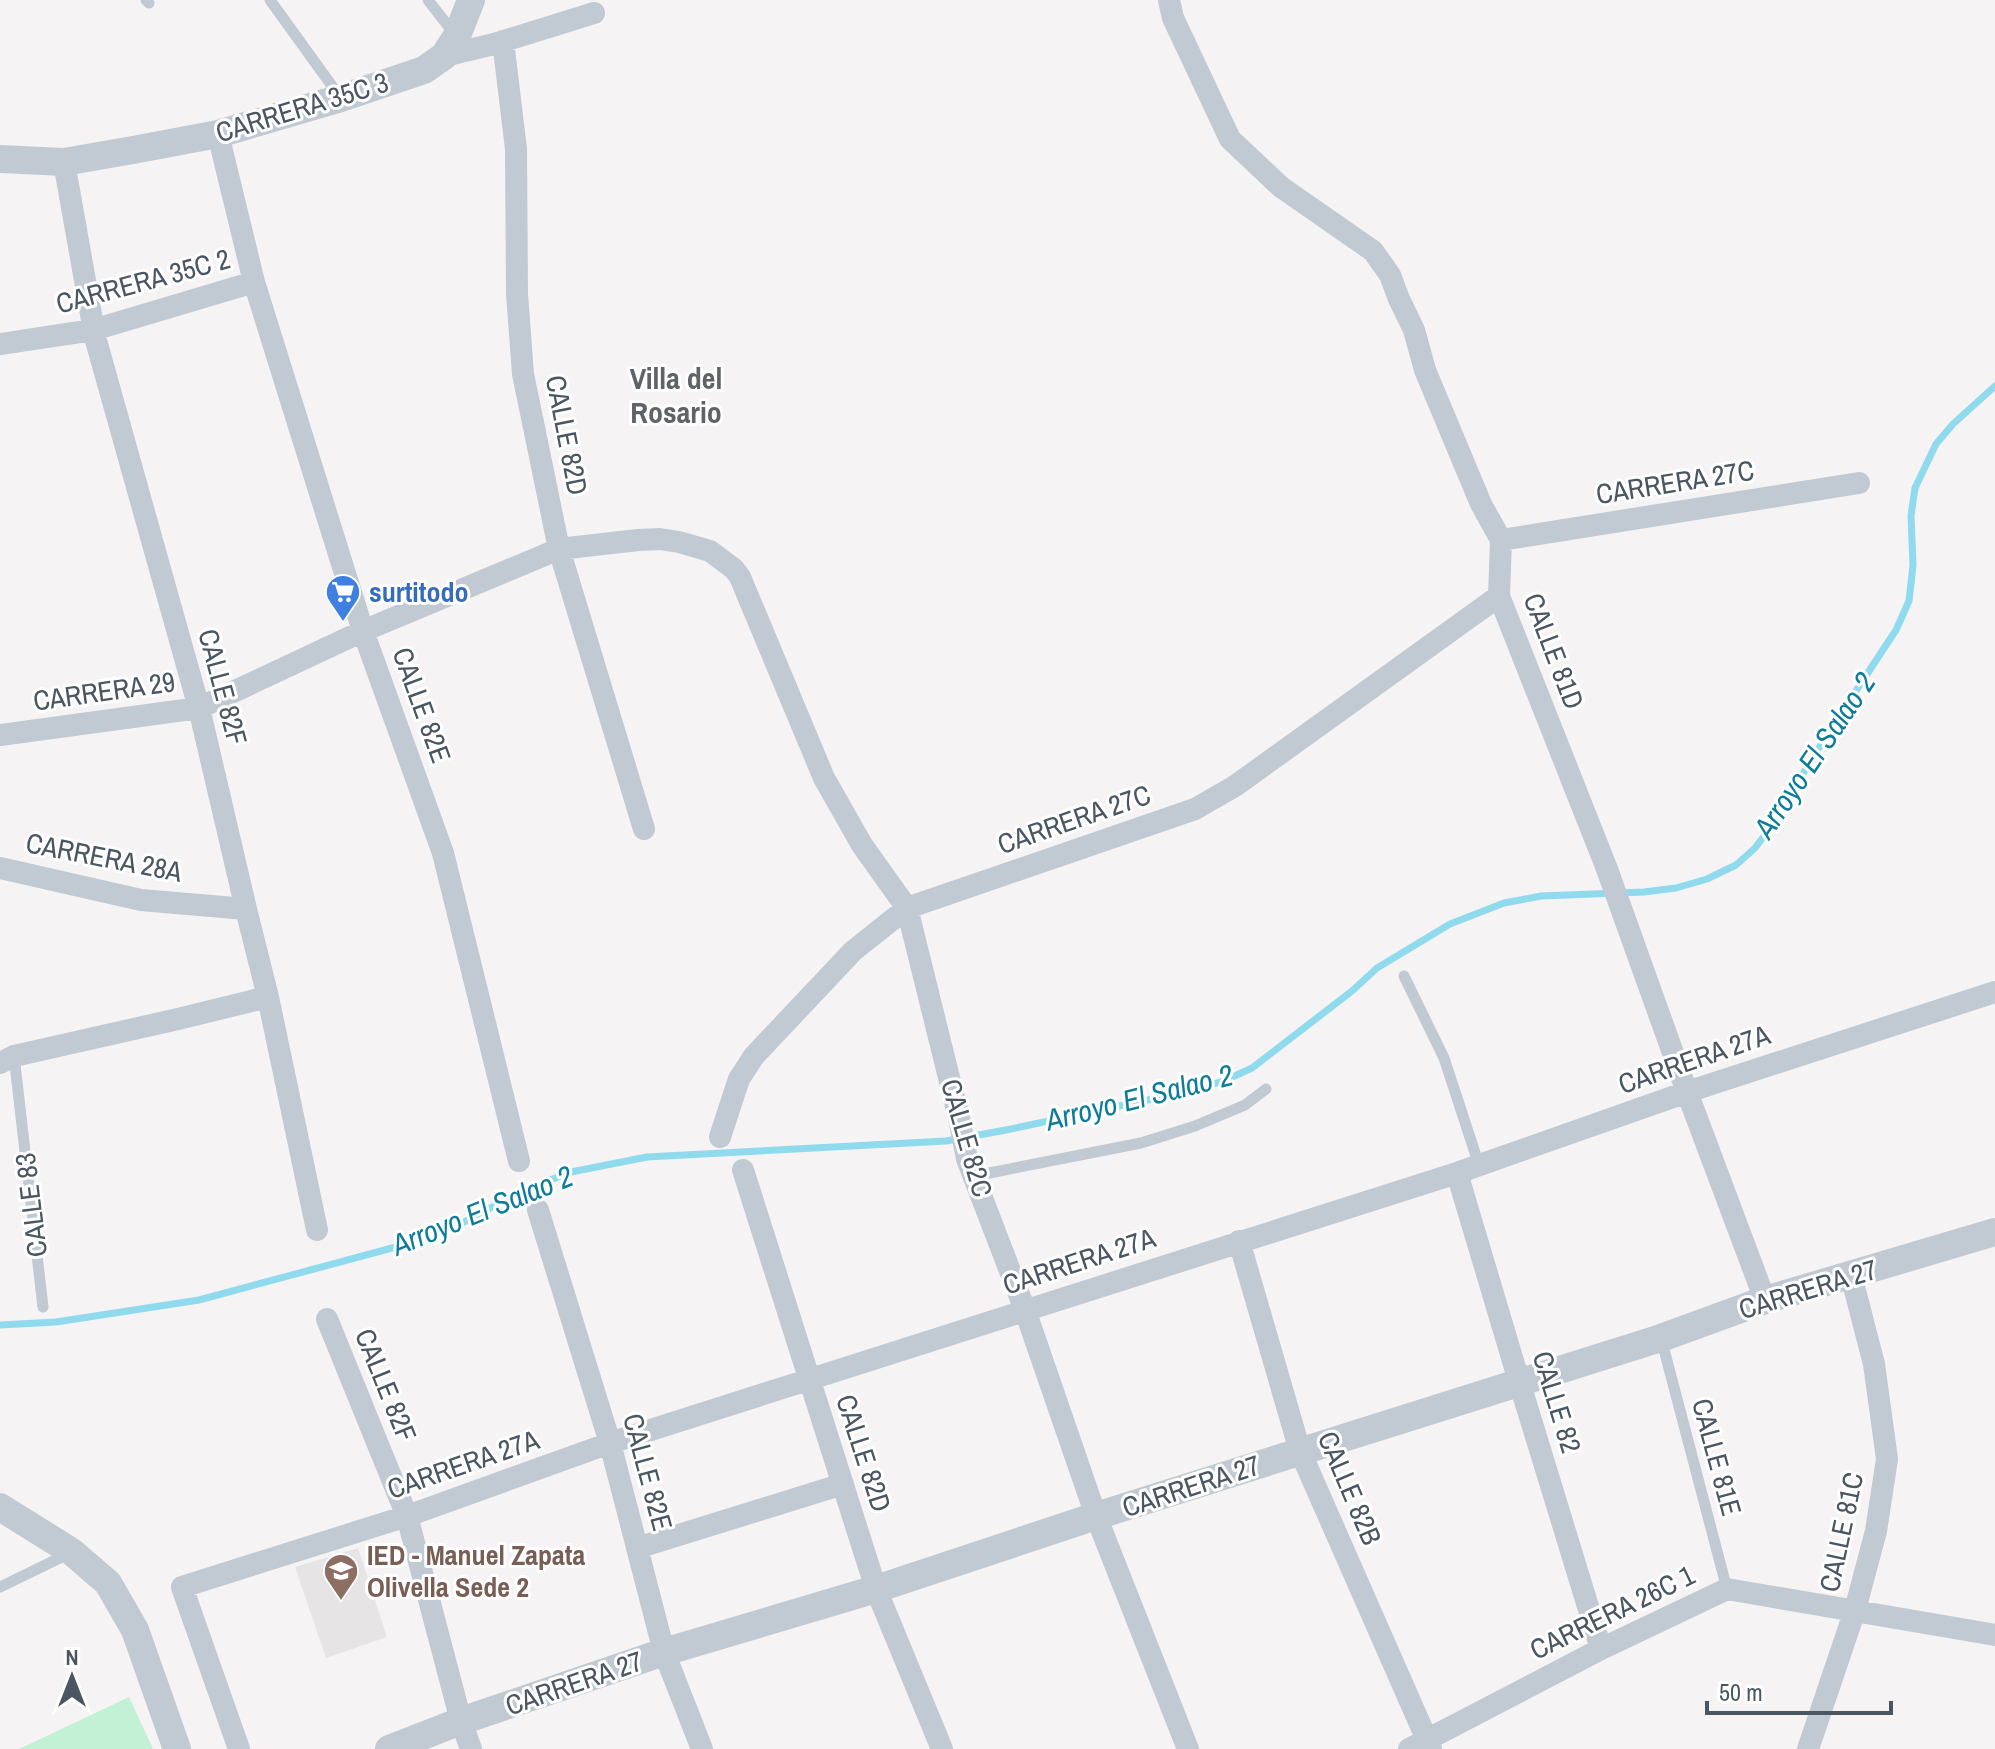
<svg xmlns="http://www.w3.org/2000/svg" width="1995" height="1749" font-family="'Archivo Narrow',sans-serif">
<rect width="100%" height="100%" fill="#f5f3f3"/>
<!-- education -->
<path fill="#e6e4e5" d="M358,1548L387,1637L326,1658L295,1567Z"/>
<!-- green -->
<path fill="#c3f1d5" d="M129,1697L153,1749H19Z"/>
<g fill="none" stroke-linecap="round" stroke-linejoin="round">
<!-- stream -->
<path stroke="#90daee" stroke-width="7" d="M0,1325L56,1322L199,1300L418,1241L464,1222L524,1190L571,1172L647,1157L946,1141L1006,1130L1181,1093L1224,1081L1252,1068L1352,991L1377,968L1450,924L1504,903L1541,896L1644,892L1676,888L1707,879L1736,865L1755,848L1767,832L1825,738L1896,630L1909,601L1913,565L1911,516L1915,488L1936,444L1953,424L1995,386"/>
<!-- service -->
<path stroke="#c1cad2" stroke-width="11" d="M146,0L149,3
M270,0L340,97
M428,0L456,36
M1404,976L1444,1058L1479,1165
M14,1056L43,1307
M974,1176L1141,1143L1195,1126L1245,1105L1266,1089
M1661,1338L1727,1589
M0,1587L68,1554"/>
<!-- minor -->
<path stroke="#c1cad2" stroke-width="22" d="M1169,0L1173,18L1230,139L1281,187L1373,251L1390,275L1399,299L1414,330L1425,370L1481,504L1501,540L1499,596L1607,869L1687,1092L1765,1300
M503,41L516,149L517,294L523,374L559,549L644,829
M444,56L494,44L594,13
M218,134L254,282L363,631L443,853L519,1161
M64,162L95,337L199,708L246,909L268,997L317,1230
M0,344L93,330L254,282
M1501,540L1859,483
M0,735L199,708L363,631L559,549L638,540L660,539L679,542L710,551L734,569L740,577L824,778L862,845L907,908L959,1118L967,1159L1025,1310L1096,1516L1188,1749
M0,868L141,900L246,909
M0,1063L14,1056L178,1019L268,997
M720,1137L739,1079L754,1056L853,951L907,908L1195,809L1235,786L1499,596
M743,1170L876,1589L942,1749
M1457,1173L1519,1381L1601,1649
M538,1210L610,1443L664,1652L702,1749
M1239,1241L1300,1451L1431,1749
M327,1319L407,1516L461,1721L471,1749
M637,1548L843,1484
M239,1749L182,1587L407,1516L610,1443L1457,1173L1687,1092L1995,992
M1409,1749L1601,1649L1727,1589L1995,1635
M1808,1749L1855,1610L1876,1531L1887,1459L1874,1364L1851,1275"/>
<!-- tertiary -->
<path stroke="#c1cad2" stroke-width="28" d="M0,159L64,162L133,150L218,134L341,98L424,70L444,56L457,36L471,0
M0,1507L72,1552L108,1583L135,1630L177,1749
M389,1749L461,1721L664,1652L876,1589L1096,1516L1661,1338L1765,1300L1995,1232"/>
</g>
<!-- icons -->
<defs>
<symbol id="supermarket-pin" viewBox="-11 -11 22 30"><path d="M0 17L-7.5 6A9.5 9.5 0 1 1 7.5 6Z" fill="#3f7fe0" stroke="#fff"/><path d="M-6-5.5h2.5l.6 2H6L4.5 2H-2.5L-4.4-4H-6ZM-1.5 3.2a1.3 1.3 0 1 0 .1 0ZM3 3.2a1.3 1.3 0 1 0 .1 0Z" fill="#fff"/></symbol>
<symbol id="school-pin" viewBox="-11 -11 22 30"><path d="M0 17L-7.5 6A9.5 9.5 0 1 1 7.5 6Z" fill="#8d6e63" stroke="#fff"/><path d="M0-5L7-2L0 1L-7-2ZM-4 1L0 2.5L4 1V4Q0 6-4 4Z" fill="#fff"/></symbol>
</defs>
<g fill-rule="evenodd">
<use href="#supermarket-pin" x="323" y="572" width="40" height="54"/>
<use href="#school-pin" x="321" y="1551" width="40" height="54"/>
</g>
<g text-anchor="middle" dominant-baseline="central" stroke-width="6" stroke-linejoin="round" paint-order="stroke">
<!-- street labels -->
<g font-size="28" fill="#4a5661" stroke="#fff">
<text transform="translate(302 107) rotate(-17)">CARRERA 35C 3</text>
<text transform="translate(143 281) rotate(-15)">CARRERA 35C 2</text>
<text transform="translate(567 435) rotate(79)">CALLE 82D</text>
<text transform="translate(1675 482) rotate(-9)">CARRERA 27C</text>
<text transform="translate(1554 651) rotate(69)">CALLE 81D</text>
<text transform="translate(223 687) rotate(75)">CALLE 82F</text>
<text transform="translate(104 691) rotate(-8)">CARRERA 29</text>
<text transform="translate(422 705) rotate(70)">CALLE 82E</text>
<text transform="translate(1074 819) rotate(-19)">CARRERA 27C</text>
<text transform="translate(104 857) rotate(11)">CARRERA 28A</text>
<text transform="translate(1694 1059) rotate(-19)">CARRERA 27A</text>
<text transform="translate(967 1138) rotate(74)">CALLE 82C</text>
<text transform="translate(31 1205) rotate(-97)">CALLE 83</text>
<text transform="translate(1079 1261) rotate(-18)">CARRERA 27A</text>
<text transform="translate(1808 1289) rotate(-17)">CARRERA 27</text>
<text transform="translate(386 1385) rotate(68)">CALLE 82F</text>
<text transform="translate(1557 1402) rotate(73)">CALLE 82</text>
<text transform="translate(864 1453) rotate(72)">CALLE 82D</text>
<text transform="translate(1717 1457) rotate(75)">CALLE 81E</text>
<text transform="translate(463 1464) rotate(-19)">CARRERA 27A</text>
<text transform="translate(648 1472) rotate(75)">CALLE 82E</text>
<text transform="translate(1191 1486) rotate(-18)">CARRERA 27</text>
<text transform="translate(1350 1488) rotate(67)">CALLE 82B</text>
<text transform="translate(1841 1532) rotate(-78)">CALLE 81C</text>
<text transform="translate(1612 1612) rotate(-26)">CARRERA 26C 1</text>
<text transform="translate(574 1683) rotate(-19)">CARRERA 27</text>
</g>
<!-- shop labels -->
<g font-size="28" font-weight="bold" fill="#366cbe" stroke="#fff" text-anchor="start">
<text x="369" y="592">surtitodo</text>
</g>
<!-- education labels -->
<g font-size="28" font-weight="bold" fill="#785e54" stroke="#fff" text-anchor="start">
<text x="367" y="1555">IED - Manuel Zapata<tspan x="367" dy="32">Olivella Sede 2</tspan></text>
</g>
<!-- neighbourhood labels -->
<g font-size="30" font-weight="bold" fill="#5f6368" stroke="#fff">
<text x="676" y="378">Villa del<tspan x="676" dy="34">Rosario</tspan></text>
</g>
<!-- water labels -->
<g font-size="30" font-style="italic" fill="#0c7c9b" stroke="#fff">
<text transform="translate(1814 755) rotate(-56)">Arroyo El Salao 2</text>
<text transform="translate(1139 1097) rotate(-14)">Arroyo El Salao 2</text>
<text transform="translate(482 1210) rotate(-22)">Arroyo El Salao 2</text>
</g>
</g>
<!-- north arrow -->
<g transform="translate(72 1677)" stroke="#ffffff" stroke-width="6" paint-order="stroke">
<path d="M0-6L14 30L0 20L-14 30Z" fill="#4a5661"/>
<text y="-12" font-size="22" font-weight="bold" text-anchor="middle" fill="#4a5661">N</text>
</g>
<!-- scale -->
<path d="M1707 1701v12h184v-12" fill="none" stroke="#4a5661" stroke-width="4"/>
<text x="1719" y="1701" font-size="24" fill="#4a5661" stroke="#ffffff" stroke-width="6" paint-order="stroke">50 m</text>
</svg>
